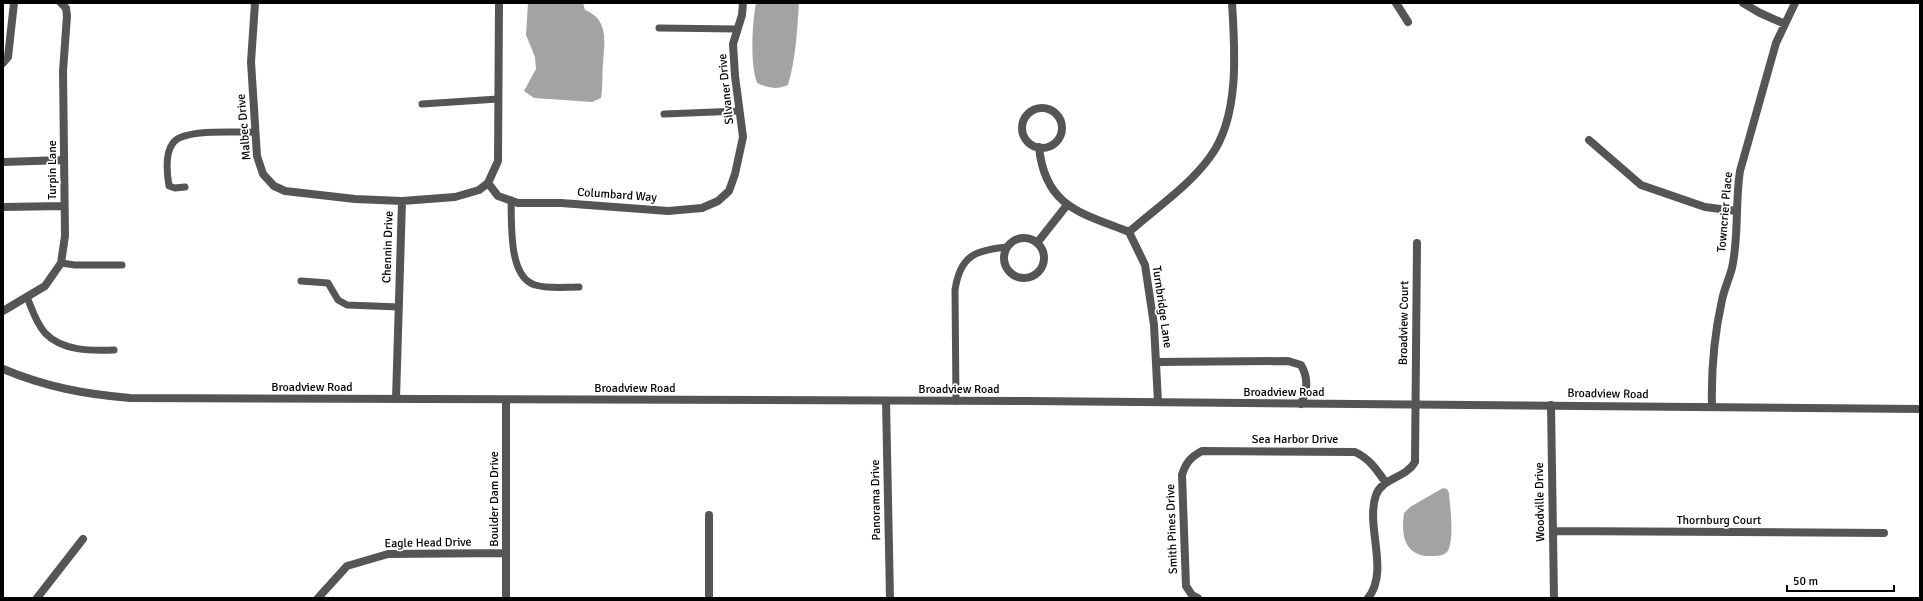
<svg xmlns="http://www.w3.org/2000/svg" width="1923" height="601" font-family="Signika,sans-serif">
<rect width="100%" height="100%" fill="#fff"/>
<!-- water -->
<path fill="#a3a3a3" d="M528,3H583L585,10C610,20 604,43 603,64C602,75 603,86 601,98L592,102L549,99L534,98L524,91L536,69L535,57L526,35Z
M756,3H799C797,31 796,58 788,85C776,90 768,88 757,83C750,64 752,24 756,3Z
M1443,488L1447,489L1449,493C1450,506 1455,542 1447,552C1443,556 1437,556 1432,556C1404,557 1401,535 1404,513L1410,507Z"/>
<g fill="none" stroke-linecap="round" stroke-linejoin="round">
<!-- service -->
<path stroke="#555" stroke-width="7" d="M659,28L737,29
M422,104L498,99
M664,114L739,111
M185,187L175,188L169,186C167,174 165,153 173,143C184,128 237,133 255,132
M511,200C512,223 508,277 535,285C548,289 565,287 579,287
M61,263L75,265H122
M301,281L328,283L338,300L347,305L399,307
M27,297C32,309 36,323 45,333C62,351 91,351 114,350
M956,401L955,290C960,256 975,250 1007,247"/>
<!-- minor -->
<path stroke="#555" stroke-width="8" d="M255,3L251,62L257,156L263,174L274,186L285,191L355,199L402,201L455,197L479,190L488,183L498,161L499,3
M1396,3L1408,22
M1743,3L1760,13L1785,24
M3,63L8,57L14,3
M1022 128a20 20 0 1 1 40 0a20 20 0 1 1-40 0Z
M1589,140L1641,185L1705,207L1736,211
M1039,147C1045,207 1081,213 1129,232L1145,265L1154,325L1158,402
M3,162L64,160
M488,183L498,196L518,203H561L668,211L702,208L718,201L729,191L735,174L743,137L735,76L733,44L742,15L743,3
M3,207L64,206
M1129,232C1156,208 1189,186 1210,157C1240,117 1235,50 1232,3
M1004 258a20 20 0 1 1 40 0a20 20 0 1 1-40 0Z
M1037,243L1067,205
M3,311L45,286L61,263L65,236L63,71L67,16L66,8L61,3
M1157,362L1288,361L1301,365C1309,379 1307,390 1301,404
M396,399L402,201
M886,401L890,598
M1551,405L1554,598
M1712,407C1711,371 1714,336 1722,300C1724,290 1729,279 1732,268C1739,237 1735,203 1740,171L1776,43L1795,3
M1553,531L1884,533
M37,598L83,539
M318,598L347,566L388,554L506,553
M506,598V400
M709,598V515
M1198,598L1192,595L1186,586L1182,475C1186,462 1191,457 1202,451L1355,452C1370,459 1377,470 1386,483
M1368,598C1390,571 1365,526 1376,495C1382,478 1406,478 1415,462L1417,243"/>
<!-- tertiary -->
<path stroke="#555" stroke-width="8" d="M3,369C46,387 84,394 130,398L1030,401L1920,409"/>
</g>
<g text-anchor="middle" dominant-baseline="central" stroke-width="3.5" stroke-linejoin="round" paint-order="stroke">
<!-- street labels -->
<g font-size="12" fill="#000" stroke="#fff">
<text transform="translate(726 89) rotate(-96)">Silvaner Drive</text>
<text transform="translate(244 127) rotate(-95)">Malbec Drive</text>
<text transform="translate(52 170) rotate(-90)">Turpin Lane</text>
<text transform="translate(617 195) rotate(4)">Columbard Way</text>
<text transform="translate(1725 212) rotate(-85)">Towncrier Place</text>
<text transform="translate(388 247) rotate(-88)">Chennin Drive</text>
<text transform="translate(1162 307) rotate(82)">Turnbridge Lane</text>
<text transform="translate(1404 323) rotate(-89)">Broadview Court</text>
<text x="312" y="387">Broadview Road</text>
<text x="635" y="388">Broadview Road</text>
<text x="959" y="389">Broadview Road</text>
<text x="1284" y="392">Broadview Road</text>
<text transform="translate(1608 394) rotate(1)">Broadview Road</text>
<text x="1295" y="439">Sea Harbor Drive</text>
<text transform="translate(494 499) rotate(-90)">Boulder Dam Drive</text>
<text transform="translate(876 500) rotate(-91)">Panorama Drive</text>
<text transform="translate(1540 502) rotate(-91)">Woodville Drive</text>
<text x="1719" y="520">Thornburg Court</text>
<text transform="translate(1172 529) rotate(-92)">Smith Pines Drive</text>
<text transform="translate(428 543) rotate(-1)">Eagle Head Drive</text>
</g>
</g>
<!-- border -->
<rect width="1923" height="601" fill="none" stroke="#000000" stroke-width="8"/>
<!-- scale -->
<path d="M1787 585v6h107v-6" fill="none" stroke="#000000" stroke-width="2"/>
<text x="1793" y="585" font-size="12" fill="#000000" stroke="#ffffff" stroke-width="3" paint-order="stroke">50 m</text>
</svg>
